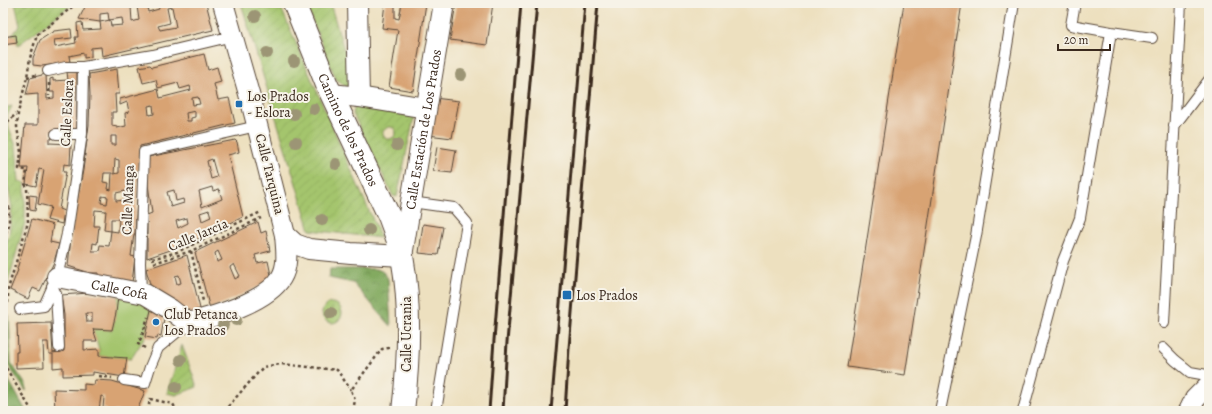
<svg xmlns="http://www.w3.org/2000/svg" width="1212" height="414" font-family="Alegreya,serif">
<defs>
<pattern id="forest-crowns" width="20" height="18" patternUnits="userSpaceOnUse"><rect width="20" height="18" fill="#83aa60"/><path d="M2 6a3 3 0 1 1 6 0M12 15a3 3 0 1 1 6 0" fill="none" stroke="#6c8b4f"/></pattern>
<pattern id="garden-furrows" width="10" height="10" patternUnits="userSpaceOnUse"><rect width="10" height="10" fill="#a4c56d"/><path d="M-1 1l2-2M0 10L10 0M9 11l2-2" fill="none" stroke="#8ea95e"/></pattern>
</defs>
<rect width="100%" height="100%" fill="#f7f3e8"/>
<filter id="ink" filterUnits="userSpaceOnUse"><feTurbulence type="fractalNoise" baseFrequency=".025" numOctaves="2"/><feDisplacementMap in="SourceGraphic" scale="8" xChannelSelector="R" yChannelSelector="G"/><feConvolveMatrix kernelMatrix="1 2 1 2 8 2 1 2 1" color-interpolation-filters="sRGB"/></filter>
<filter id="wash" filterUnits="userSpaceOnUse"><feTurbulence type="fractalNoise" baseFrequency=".012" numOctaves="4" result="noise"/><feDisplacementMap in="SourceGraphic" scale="16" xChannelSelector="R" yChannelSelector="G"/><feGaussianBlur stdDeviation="0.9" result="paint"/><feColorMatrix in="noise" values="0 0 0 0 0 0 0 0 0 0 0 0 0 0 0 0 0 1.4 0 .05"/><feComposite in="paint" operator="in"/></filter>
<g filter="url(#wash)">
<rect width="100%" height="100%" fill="#ede0bf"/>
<!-- forest -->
<path fill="url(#forest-crowns)" stroke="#5f6a3f" d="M330,269H375C382,270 385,273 388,279L391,326L353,283L329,278Z
M9,315L11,363L26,385V391L3,358V320Z
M3,370L26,411H3Z"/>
<!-- park -->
<path fill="#a4c56d" stroke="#707846" d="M12,106L7,116L9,128L3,134V108Z
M118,296L140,302L151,310L145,337L131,359L99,356V349L93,329L112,330L116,313Z"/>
<!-- garden -->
<path fill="url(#garden-furrows)" stroke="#707846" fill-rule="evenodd" d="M15,3H74L18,45L16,35L11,36L20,26Z
M241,3H279L308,71L381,238L310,230Z
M305,3H330L349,66L352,83L346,87L336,79Z
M359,106L414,117L397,197L393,196L353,114L354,109ZM388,127H391L395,129L396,133L394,137L390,139H386L383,135V131Z
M9,128L16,146L19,181L25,183V222L6,290L7,311L3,314V253L9,235L12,208L8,187L3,185V134Z
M322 313a10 10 0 1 1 20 0a10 10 0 1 1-20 0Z
M182,345L197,387L176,395L167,393Z"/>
<g id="blocks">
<!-- building -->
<path fill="#d8a373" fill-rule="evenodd" d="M87,3H206L213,30L102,56L101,47L91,48V57L84,58V53L69,56L70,62L42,66L33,65V58L40,40L54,31L71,29L72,38L54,40L55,47L76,43L75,37H78L77,23L82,22L83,30L101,29L100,22L110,20L111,26L123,25L122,18L109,20L108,13L100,14V22L79,19ZM158,4L159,9L148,12L147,6ZM137,6L139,20L132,22L131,7ZM172,7L176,27L160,30L158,26L170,23L167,8Z
M385,3H395V18L399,19L402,3H426L413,91L389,87L398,30L382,28Z
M456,3H493L487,45L450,40Z
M904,3H962L905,375L847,367Z
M16,35L17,43L3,45V37Z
M204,54L208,70L217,67L221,82L214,84L218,100L229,98L235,123L140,146L135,234H134L131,256L135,257L132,283L99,279V273H90L68,266L72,228L83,170L89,125L90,94L89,74L117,69L119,94H115L116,112H112V126L117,127V128L126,126L125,113L129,112L127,102L120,105V99L158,89L160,98L191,90L190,86L180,89L178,83L158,88L156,80L143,83L139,67L150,65L152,67ZM198,97L200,104L193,105L192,98ZM153,105L154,114L149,115L148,106ZM195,111V117L191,118V121H187L186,113ZM111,136H116V145H111ZM115,159L119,160V173L114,174ZM104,173H112L111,190L108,189L109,183L103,182ZM125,191L126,200L116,201V193ZM102,196L108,197L107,204L101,203ZM95,210L106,211L104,230L111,231V219H119L118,232L111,231L109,246L100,245L99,251H92L93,243L97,244L99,226H94Z
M77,71V117H78V130L51,131L52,139H49V143L71,144L70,165L64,164L63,172H66L59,209L64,211L62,224L47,220L51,207L38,204L44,170L39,169L36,186L26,184L28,168H21L25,125H38V94L26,95L30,78L46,74L47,99L54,98V92H50V79L53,78V81L68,80L67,72Z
M434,98L459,101L452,138L428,135Z
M235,140L237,142L239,152L228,155L243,217L185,245L147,258V215L152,213L148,184V157ZM212,159L217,177L211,179L207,161ZM212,187L213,191L219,189L222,199L202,207L199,191ZM174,190L176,201L183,199L184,203L171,207L167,192ZM209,210L211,217L202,221L200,213ZM187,218L188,223L178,228L176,221Z
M437,147L456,150L452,173L433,171Z
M29,195L37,196L35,211L30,210Z
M32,219L53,225L50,242L59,244L54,262L40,291L33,288L28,299L10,290L18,270L17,269Z
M258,222L261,233L266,231L270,251L255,255L257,263L268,261L272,280L231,300L210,309L195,252ZM218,251L222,260L217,262L215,253ZM234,264L240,276L235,279L230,267Z
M423,224L443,227L438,255L419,253Z
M187,255L201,313L190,315L152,292L146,269ZM179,275L181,283L177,284L175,276Z
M89,293L118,296L116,313L112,330L93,329L97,341H84V350L99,349V356L127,358L124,377L93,372V375L63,376V367L53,368V354H49L48,342H43L44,367L16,368V352H18L17,324L51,323L53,353L64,351V315L61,295ZM86,313H92V322H87Z
M151,310L165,313L161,336L158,335L157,339L145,337Z
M95,380L112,381L145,391L137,411H106V408H103L104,397L101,396L99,410L103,411H55L54,389L84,390V384L94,385Z"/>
</g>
</g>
<g filter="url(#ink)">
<use href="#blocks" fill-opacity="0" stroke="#564536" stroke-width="1"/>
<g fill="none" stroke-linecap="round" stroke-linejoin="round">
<defs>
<path id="service" d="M1111,32L1152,38
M48,71L66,67H83L153,55L233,36
M1174,126L1209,80
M56,134H82
M411,202L454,208L467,223L436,411
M52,286L56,294L59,347
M141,293L140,263L144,152L257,126
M20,309L44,306L57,277L67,234L82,134L83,67
M1164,323L1181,3
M1163,348L1175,360L1190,372L1207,375L1209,374
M124,380L145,383L150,367L158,348L188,323
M940,411L976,236L1014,3
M1023,411L1063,261L1080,218L1111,32L1071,25L1075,3"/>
<g id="minor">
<path d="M331,94L359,97L357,3"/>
<path d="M359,97L426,108"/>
<path id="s1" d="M285,235L295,244L309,249L351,253L402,256L444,3"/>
<path id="s2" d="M57,277L145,294L170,309L188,323C214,317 266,302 281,278C289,265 286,249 285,235L251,101L223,3"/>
<path d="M1189,411L1195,399L1209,385"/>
</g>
<g id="secondary">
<path id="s3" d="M294,3L327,85L389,216C394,229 399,242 402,256C411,306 409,361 403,411"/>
</g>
</defs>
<!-- service casing -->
<use href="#service" stroke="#564536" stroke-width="12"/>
<!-- minor casing -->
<use href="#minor" stroke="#564536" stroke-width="22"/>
<!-- secondary casing -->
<use href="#secondary" stroke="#564536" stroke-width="24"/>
<!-- path -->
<path stroke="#564536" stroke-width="2.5" stroke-dasharray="3 3" stroke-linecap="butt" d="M27,77L36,75
M49,83V96
M3,126L17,113
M3,196L9,207V225L3,240
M191,251L203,301
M152,259L177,252L261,212
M154,263L191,251L261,218
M8,303V289L28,222L27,187L25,184L27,170L19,169L21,152L17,127L18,113L27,77L30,58L37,35L77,3
M145,348L138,344L142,336L148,317
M3,363L32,411
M99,376L112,378
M150,399L173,404L177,411
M148,411L150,398
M224,411L263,367L281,364L337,370L351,390
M353,411L355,400L351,390L382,349L389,348"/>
<!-- service -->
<use href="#service" stroke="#fff" stroke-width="10"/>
<!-- minor -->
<use href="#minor" stroke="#fff" stroke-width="20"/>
<!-- secondary -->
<use href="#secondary" stroke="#fff" stroke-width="22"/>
<!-- rail -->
<path stroke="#3b2a1e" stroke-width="3" d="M489,411L494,340L521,3
M503,411L507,342L537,3
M551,411L585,3
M565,411L569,348L598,3"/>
</g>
<!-- trees -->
<g fill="#9c9574">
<circle cx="255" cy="16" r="6"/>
<circle cx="267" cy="53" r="6"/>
<circle cx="294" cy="61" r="6"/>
<circle cx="461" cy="75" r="6"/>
<circle cx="314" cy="109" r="6"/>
<circle cx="294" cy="114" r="6"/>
<circle cx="296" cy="142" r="6"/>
<circle cx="397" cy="145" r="6"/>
<circle cx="336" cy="164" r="6"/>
<circle cx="322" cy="220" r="6"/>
<circle cx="369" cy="230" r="6"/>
<circle cx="331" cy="313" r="6"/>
<circle cx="236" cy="320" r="6"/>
<circle cx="223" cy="325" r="6"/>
<circle cx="181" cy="360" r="6"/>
<circle cx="176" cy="387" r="6"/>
</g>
</g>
<!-- markers -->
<g fill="#1f6fb2" stroke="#f7f3e8" stroke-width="1.5">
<rect x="235" y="100" width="8" height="8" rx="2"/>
<rect x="562" y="290" width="10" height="10" rx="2"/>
<circle cx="156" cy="322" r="4"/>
</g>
<g text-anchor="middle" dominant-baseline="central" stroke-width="4" stroke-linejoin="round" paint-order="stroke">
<!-- poi labels -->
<g font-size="14" fill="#3b2a1e" stroke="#f7f3e8" text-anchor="start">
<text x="247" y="96">Los Prados<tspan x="247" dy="16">- Eslora</tspan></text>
<text x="576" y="295">Los Prados</text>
<text x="164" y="314">Club Petanca<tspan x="164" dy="16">Los Prados</tspan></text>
</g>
<!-- street labels -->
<g font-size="14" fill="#3b2a1e" stroke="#f7f3e8">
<text transform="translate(67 113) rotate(-87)">Calle Eslora</text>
<text stroke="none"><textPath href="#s3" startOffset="138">Camino de los Prados</textPath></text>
<text stroke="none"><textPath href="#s1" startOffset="250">Calle Estación de Los Prados</textPath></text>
<text transform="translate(270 174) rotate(76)">Calle Tarquina</text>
<text transform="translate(128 200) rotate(-88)">Calle Manga</text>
<text transform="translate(198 235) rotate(-23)">Calle Jarcia</text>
<text stroke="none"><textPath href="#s2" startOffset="64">Calle Cofa</textPath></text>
<text transform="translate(406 334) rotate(-90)">Calle Ucrania</text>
</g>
</g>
<!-- margin -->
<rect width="1212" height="414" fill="none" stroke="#f7f3e8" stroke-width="16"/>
<!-- scale -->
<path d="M1058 44v6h52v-6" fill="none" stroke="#3b2a1e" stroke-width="2"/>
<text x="1064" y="44" font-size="12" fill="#3b2a1e" stroke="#f7f3e8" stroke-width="3" paint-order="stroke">20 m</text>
</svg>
